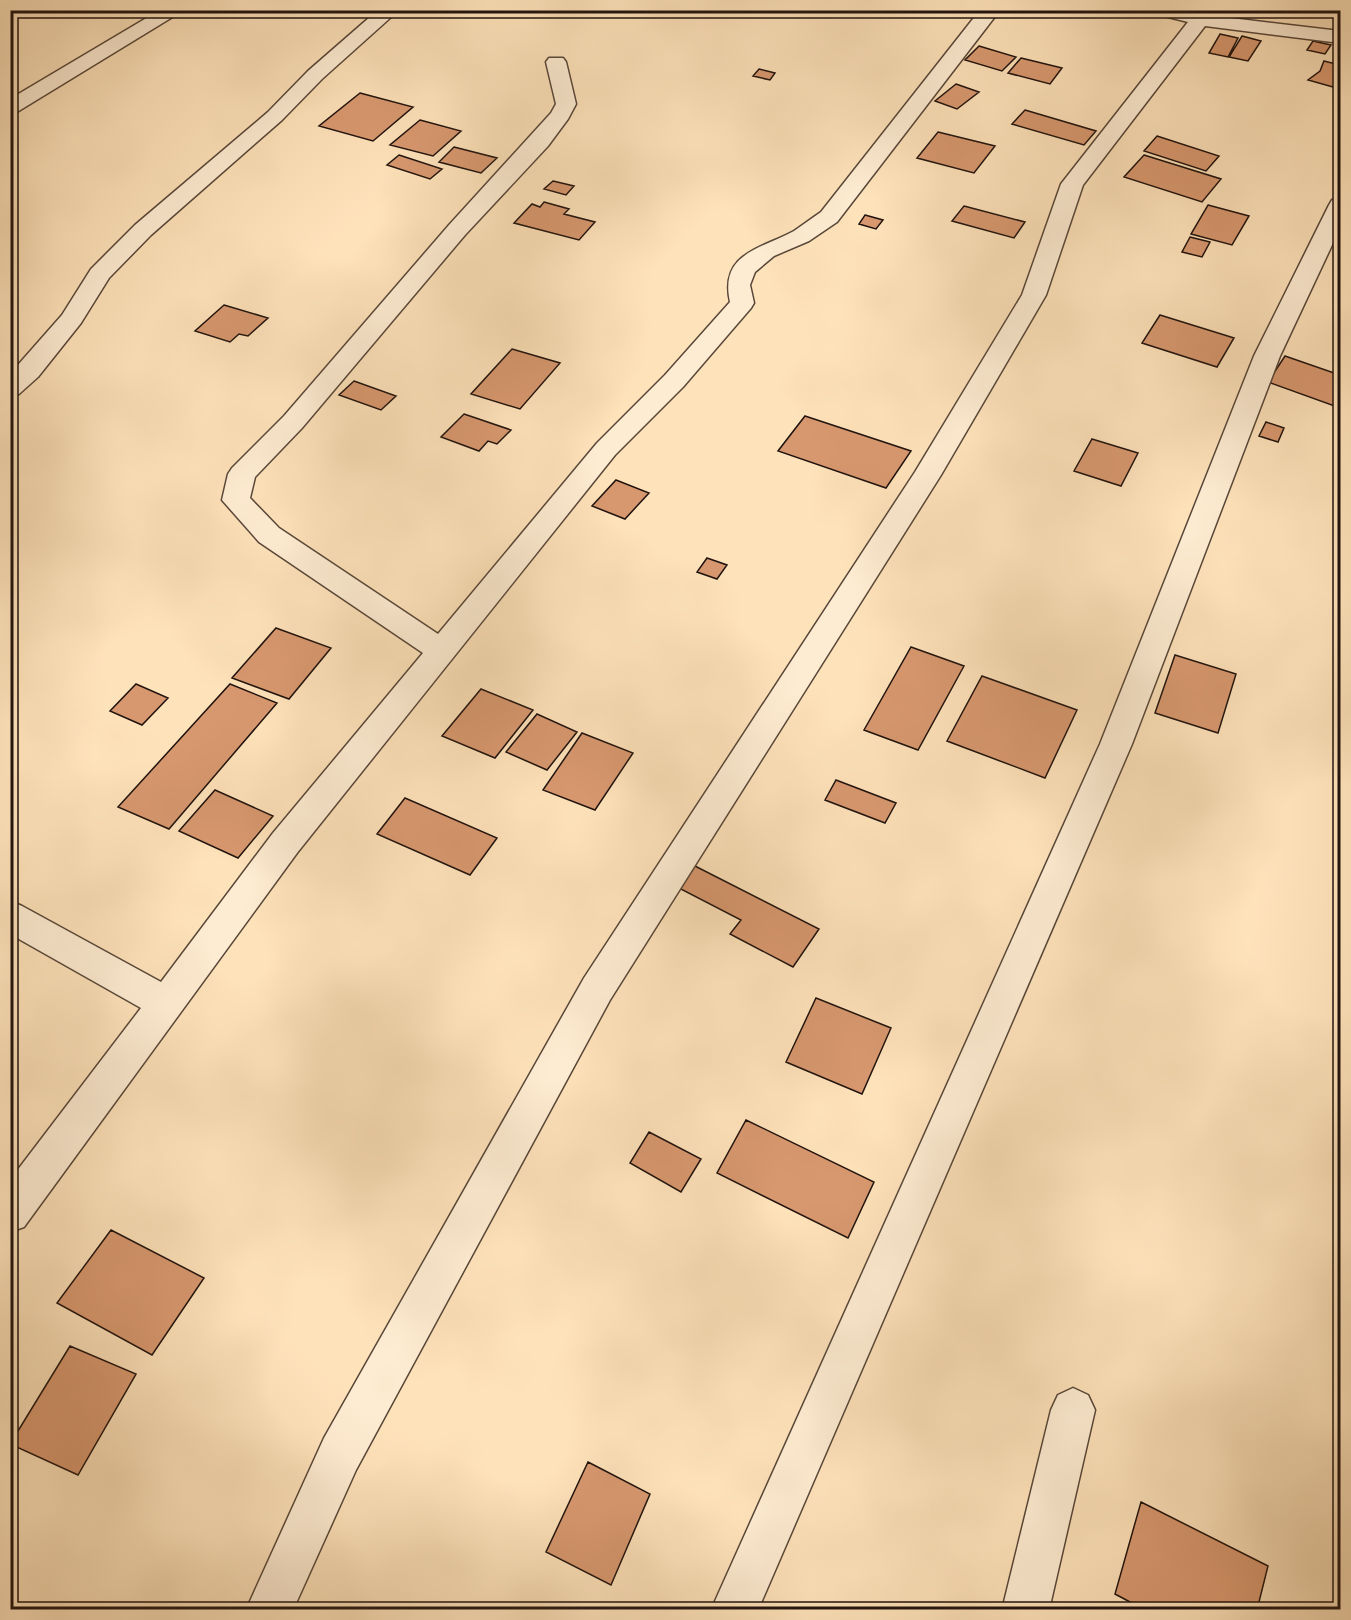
<svg xmlns="http://www.w3.org/2000/svg" width="1351" height="1620" font-family="'Libre Caslon Text',serif">
<rect width="100%" height="100%" fill="#fee2ba"/>
<filter id="stains"><feTurbulence type="fractalNoise" baseFrequency=".00333" numOctaves="4"/><feColorMatrix values="0 0 0 0 .2 0 0 0 0 .09 0 0 0 0 .02 0 0 0 .5 -.17"/></filter>
<radialGradient id="worn" r=".72"><stop offset=".6" stop-color="#630" stop-opacity="0"/><stop offset="1" stop-color="#630" stop-opacity=".3"/></radialGradient>
<!-- building -->
<path fill="#d8986f" stroke="#20130e" stroke-width="1.5" d="M1220,34L1238,38L1228,57L1209,53Z
M1242,36L1261,41L1248,61L1229,57Z
M1313,41L1331,45L1325,54L1307,50Z
M979,46L1016,57L1002,71L965,60Z
M1021,58L1062,68L1050,84L1008,73Z
M1324,61L1340,65V89L1308,80L1320,71Z
M759,69L775,73L770,80L753,76Z
M956,84L979,92L957,109L935,101Z
M360,93L413,107L373,141L319,126Z
M1025,110L1096,131L1084,145L1012,124Z
M420,120L461,131L433,156L390,145Z
M938,132L995,146L974,173L917,158Z
M1157,136L1219,156L1206,171L1144,151Z
M454,147L497,158L481,173L439,162Z
M399,155L442,169L430,179L387,165Z
M1144,155L1221,179L1202,202L1124,177Z
M553,181L574,186L566,195L544,189Z
M544,202L569,209L564,214L595,222L579,240L514,223L532,204L540,207Z
M1208,205L1249,216L1232,245L1191,234Z
M964,206L1025,222L1014,238L952,221Z
M865,215L883,220L876,229L859,224Z
M1190,237L1210,242L1202,257L1182,252Z
M224,305L268,318L248,336L239,334L230,342L195,331Z
M1160,315L1234,338L1217,367L1142,343Z
M512,349L560,363L520,409L471,394Z
M1285,356L1340,375V408L1268,382Z
M354,381L396,396L381,410L339,395Z
M464,414L511,430L497,444L488,441L479,451L441,437Z
M805,416L911,451L886,488L778,451Z
M1266,422L1284,428L1278,442L1259,436Z
M1092,439L1138,453L1121,486L1074,471Z
M616,480L649,493L625,519L592,506Z
M707,558L727,565L717,579L697,572Z
M276,628L331,648L289,699L232,678Z
M911,647L964,666L918,750L864,730Z
M1175,655L1236,674L1218,733L1155,713Z
M982,676L1077,710L1045,778L947,741Z
M136,684L168,698L142,725L110,711Z
M230,684L277,703L169,829L118,807Z
M481,689L533,710L495,758L442,736Z
M537,714L577,732L547,770L506,752Z
M582,733L633,753L595,810L543,790Z
M836,780L896,803L885,823L825,800Z
M215,790L273,816L238,858L179,831Z
M405,798L497,838L470,875L377,834Z
M691,864L819,929L793,967L730,934L741,920L675,886Z
M816,998L891,1028L862,1094L786,1062Z
M746,1120L874,1182L848,1238L717,1173Z
M649,1132L701,1159L681,1192L630,1163Z
M111,1230L204,1278L152,1355L57,1303Z
M70,1346L136,1374L78,1475L10,1444Z
M588,1462L650,1494L611,1585L546,1552Z
M1141,1502L1268,1566L1257,1610H1145L1115,1594Z"/>
<g fill="none" stroke-linecap="round" stroke-linejoin="round">
<defs>
<path id="minor" d="M160,10H184L17,112L10,114V99Z
M378,10H399L322,79L282,120L151,235L109,278L81,323L38,377L19,394L10,396V374L62,315L91,269L135,225L268,112L308,71Z
M980,10H1000L837,222L809,241L774,256L755,272L750,285L754,303L751,308L683,387L615,455L297,853L24,1227L10,1232V1180L141,1008L10,934V901L22,906L161,982L273,833L423,653L259,542L222,500L228,474L232,468L284,416L449,225L551,113L556,104L546,62L549,58H563L566,62L576,104L568,119L548,146L465,235L302,428L255,477L250,498L279,528L438,634L597,443L665,375L730,302C719,253 761,249 794,231C803,225 812,218 821,212Z
M1154,10L1196,12L1198,10H1217L1214,16L1340,31V43L1205,26L1083,185L1046,295L941,475L610,1000L356,1470L293,1610H246L324,1438L584,978L915,472L1022,295L1061,184L1188,22L1156,14Z
M1340,198V228L1280,356L1132,744L758,1610H711L1100,744L1254,356L1329,205L1332,200Z
M1073,1388L1088,1395L1095,1410L1049,1610H1002L1051,1410L1058,1395Z"/>
</defs>
<!-- minor casing -->
<use href="#minor" stroke="#584739" stroke-width="3"/>
<!-- minor -->
<use href="#minor" fill="#feecd2" fill-rule="evenodd"/>
</g>
<!-- margin -->
<rect width="1351" height="1620" fill="none" stroke="#fee2ba" stroke-width="36"/>
<rect x="12" y="12" width="1327" height="1596" fill="none" stroke="#20130e" stroke-width="3"/>
<rect x="18" y="18" width="1315" height="1584" fill="none" stroke="#20130e" stroke-width="1.5"/>
<rect width="100%" height="100%" filter="url(#stains)"/>
<rect width="100%" height="100%" fill="url(#worn)"/>
</svg>
